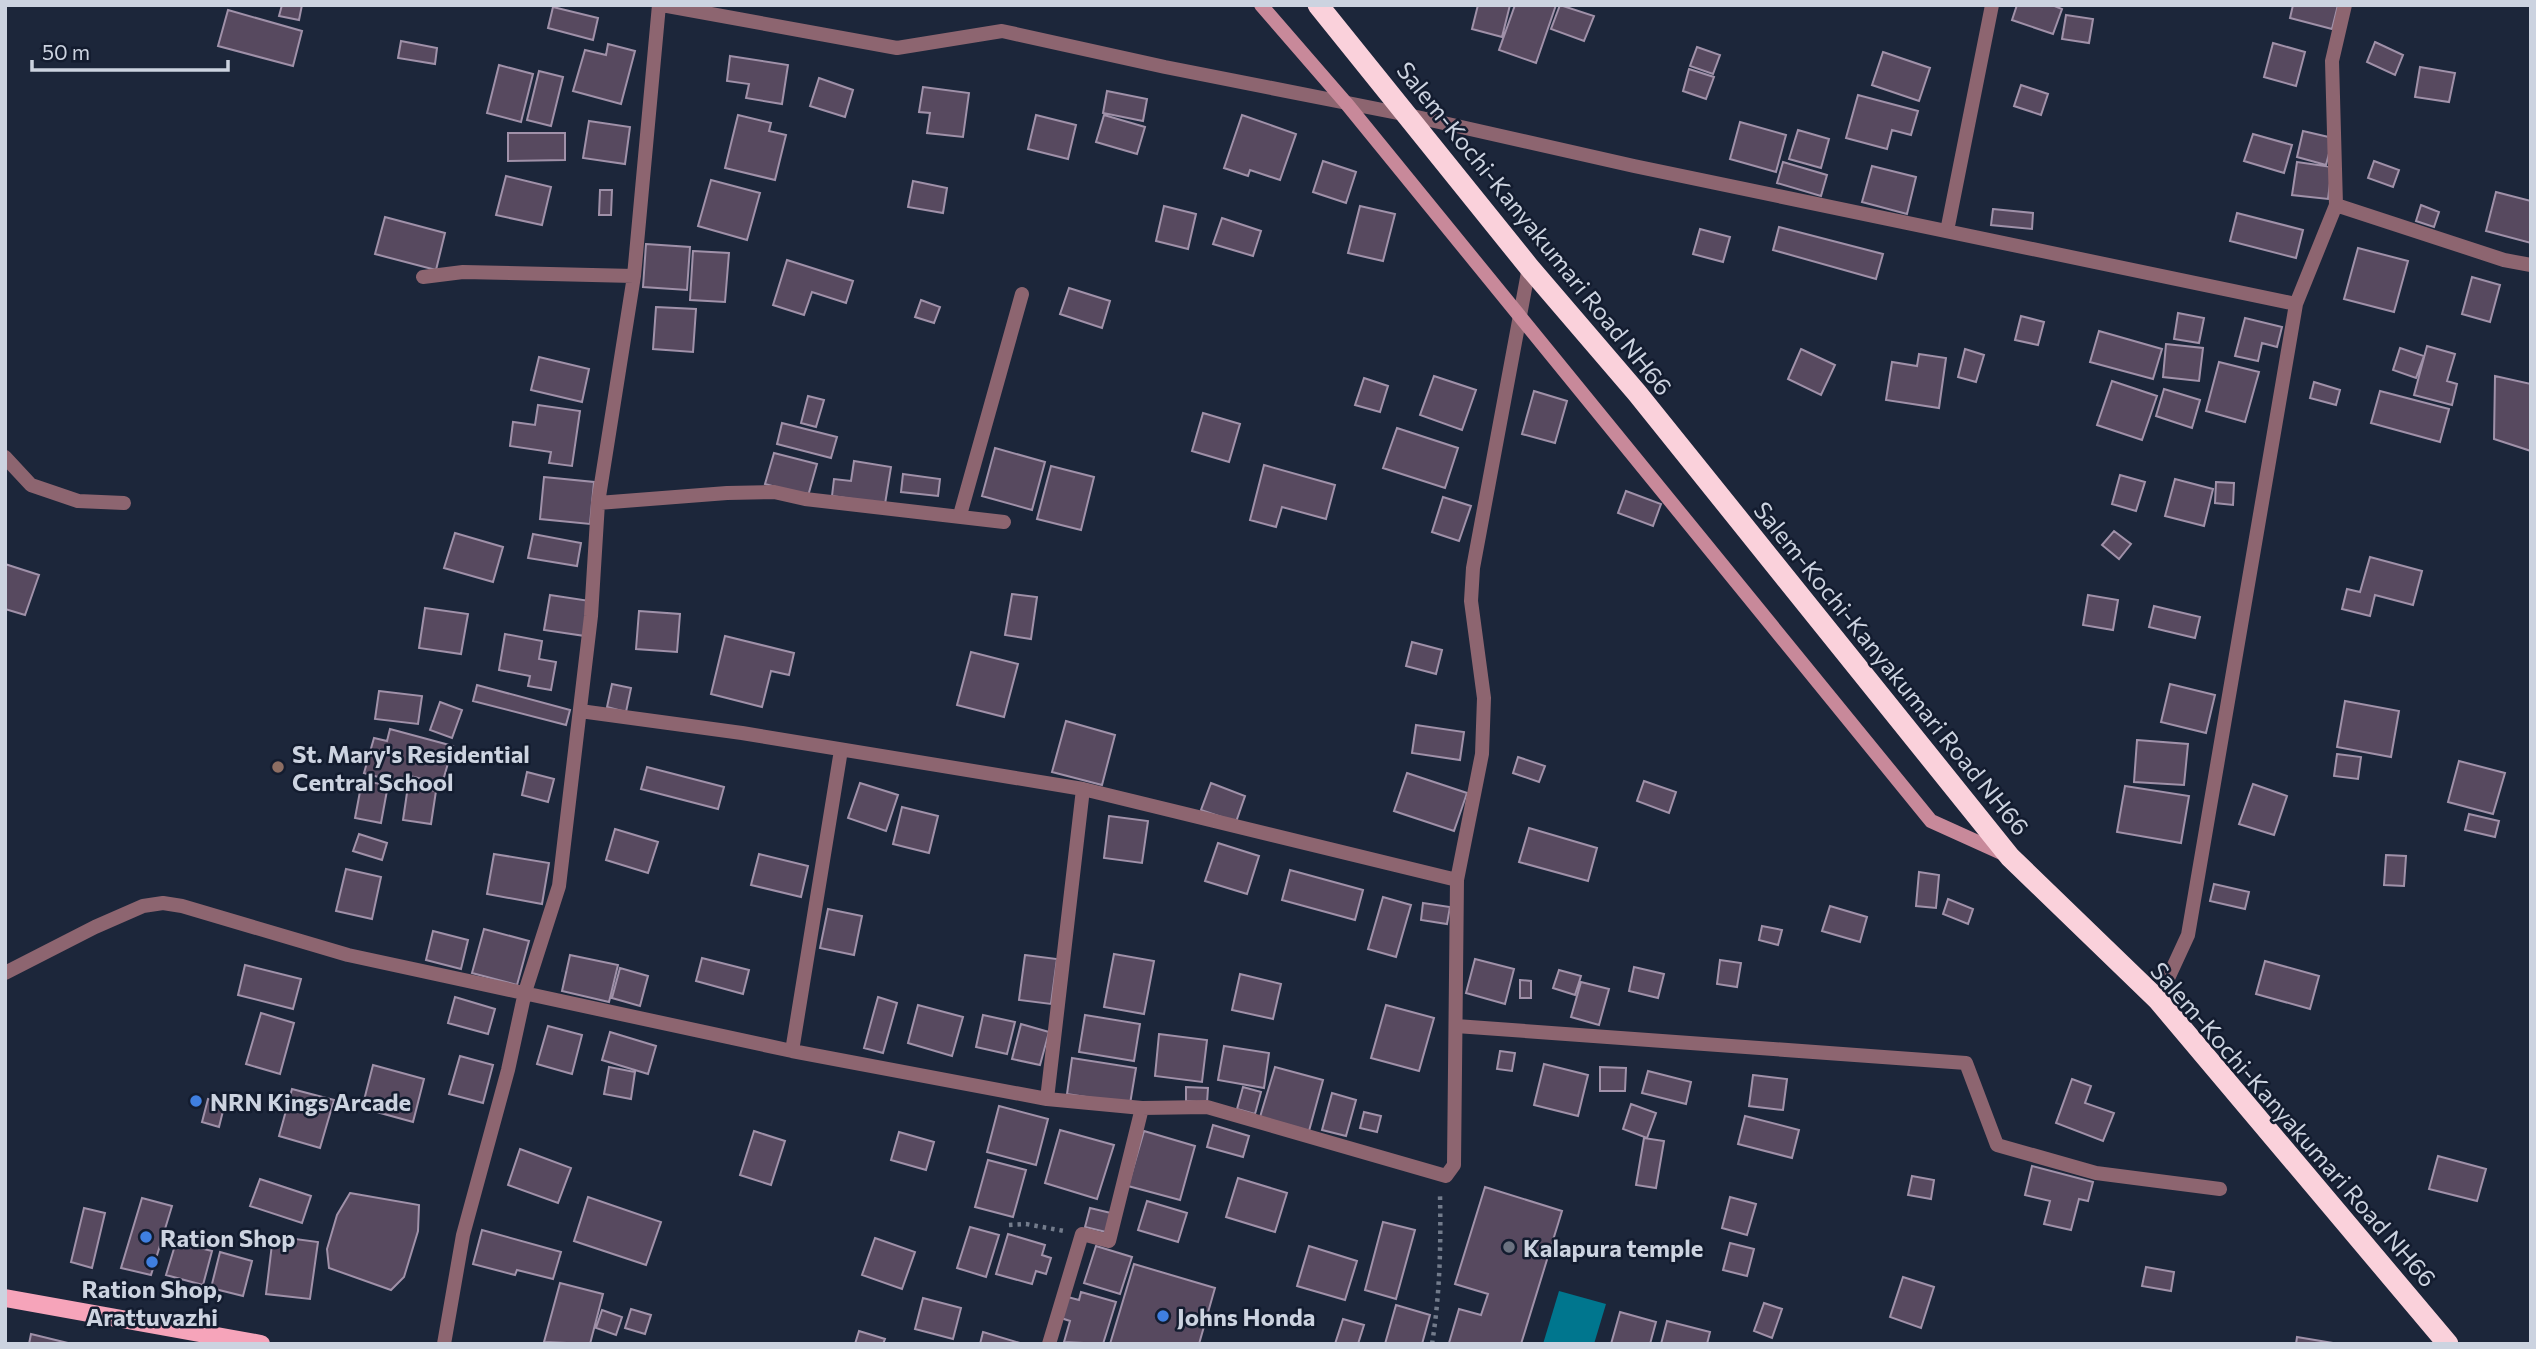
<svg xmlns="http://www.w3.org/2000/svg" width="2536" height="1349" font-family="Commissioner,sans-serif">
<rect width="100%" height="100%" fill="#1c263a"/>
<!-- water -->
<path fill="#00768e" d="M1559,1291L1606,1304L1594,1344H1543Z"/>
<!-- building -->
<path fill="#57495f" stroke="#a091a9" stroke-width="2" d="M282,5H302L299,20L279,16Z
M1478,5H1510L1502,37L1472,29Z
M1515,5H1556L1536,63L1499,50Z
M1560,5L1594,16L1584,41L1551,29Z
M2017,5H2052L2062,9L2053,34L2012,20Z
M2293,5H2338L2332,29L2290,18Z
M553,7L598,18L593,40L548,28Z
M228,10L302,31L293,66L218,46Z
M2066,15L2093,19L2089,43L2062,39Z
M401,41L437,48L435,64L398,58Z
M2375,42L2403,55L2395,75L2367,62Z
M2273,43L2305,52L2296,86L2264,77Z
M608,44L635,51L621,104L573,91L585,50L606,55Z
M1697,47L1720,55L1713,74L1690,66Z
M1883,52L1930,68L1919,101L1872,85Z
M730,56L788,65L782,104L746,98L749,84L727,81Z
M499,65L533,74L521,122L487,113Z
M2420,67L2455,73L2449,102L2415,97Z
M1689,69L1714,77L1706,99L1683,91Z
M539,71L563,77L551,126L527,120Z
M819,78L853,90L845,117L810,106Z
M2021,85L2048,94L2041,115L2014,106Z
M923,87L969,93L963,137L927,133L930,113L919,112Z
M1107,91L1147,99L1143,121L1103,113Z
M1858,95L1918,111L1911,135L1892,130L1887,149L1846,138Z
M738,115L771,123L769,131L786,135L775,180L725,168Z
M1036,115L1076,125L1068,159L1028,149Z
M1104,115L1145,127L1137,154L1096,142Z
M1242,115L1296,134L1280,180L1250,170L1248,176L1224,168Z
M589,121L630,127L625,164L583,158Z
M1740,122L1786,135L1776,172L1730,159Z
M1798,130L1829,139L1821,168L1789,159Z
M2303,131L2333,138L2326,165L2297,157Z
M508,133H565V160L508,161Z
M2253,134L2292,145L2284,173L2244,161Z
M1323,161L1356,172L1346,203L1313,192Z
M2374,161L2399,170L2393,187L2368,178Z
M1783,162L1827,175L1821,196L1777,183Z
M2297,162L2332,167L2328,199L2292,195Z
M1872,166L1916,177L1907,214L1862,202Z
M506,176L551,187L542,225L496,215Z
M711,180L760,193L747,240L698,226Z
M913,181L947,188L943,213L908,207Z
M600,190H612L611,215H599Z
M2496,192L2531,201V243L2486,231Z
M2421,205L2439,212L2434,227L2416,221Z
M1164,206L1196,214L1188,249L1156,241Z
M1360,206L1395,214L1383,261L1348,253Z
M1993,209L2033,213L2032,229L1991,225Z
M2237,213L2303,230L2296,258L2230,241Z
M385,217L445,233L436,270L375,254Z
M1222,218L1261,231L1253,256L1213,244Z
M1779,227L1883,254L1876,279L1773,250Z
M1700,229L1730,237L1723,262L1693,254Z
M646,244L690,247L687,290L643,287Z
M2358,248L2408,261L2394,312L2344,299Z
M693,251L729,253L725,302L690,300Z
M787,260L853,281L846,303L812,292L804,315L773,305Z
M2472,277L2500,285L2490,322L2462,314Z
M1069,288L1110,301L1102,328L1060,314Z
M921,300L940,307L934,323L915,317Z
M656,307L696,309L693,352L653,349Z
M2178,313L2204,318L2199,343L2174,339Z
M2021,316L2044,322L2038,345L2015,340Z
M2245,318L2282,327L2277,347L2262,343L2258,361L2235,356Z
M2099,331L2162,349L2153,379L2090,362Z
M2166,344L2203,348L2199,381L2163,377Z
M2427,346L2455,354L2447,381L2457,384L2452,405L2414,395Z
M2400,348L2424,356L2416,378L2393,370Z
M1801,349L1835,365L1821,395L1788,379Z
M1965,349L1984,355L1976,382L1958,377Z
M1919,354L1946,358L1939,408L1886,400L1892,362L1917,366Z
M539,357L589,369L582,402L531,390Z
M2219,362L2259,372L2245,422L2206,411Z
M1434,376L1476,390L1462,430L1420,415Z
M2495,376L2531,384V451L2494,439Z
M1364,378L1388,386L1380,412L1355,405Z
M2112,381L2157,396L2142,440L2097,425Z
M2314,382L2340,390L2336,405L2310,398Z
M2164,389L2200,400L2192,428L2156,416Z
M1534,391L1567,401L1555,443L1522,434Z
M2380,391L2449,409L2440,442L2371,423Z
M808,396L824,400L816,427L801,423Z
M538,405L580,411L572,466L549,463L551,452L510,446L513,422L535,425Z
M1203,413L1240,424L1229,462L1192,451Z
M782,423L837,437L831,458L777,444Z
M1397,428L1458,448L1445,488L1383,468Z
M995,448L1045,462L1032,510L982,496Z
M774,453L817,464L808,496L765,484Z
M854,461L891,467L885,504L832,496L834,479L851,481Z
M1264,465L1335,485L1326,519L1282,507L1276,527L1250,520Z
M1051,466L1094,477L1081,530L1037,519Z
M903,474L940,479L938,496L901,492Z
M2120,475L2145,482L2136,511L2112,504Z
M544,477L594,482L590,524L540,519Z
M2175,479L2213,489L2204,526L2165,516Z
M2216,482L2234,483L2233,505L2215,503Z
M1626,491L1661,504L1653,526L1618,513Z
M1443,497L1471,506L1459,541L1432,532Z
M2114,531L2131,544L2119,559L2102,545Z
M455,533L503,547L493,582L444,568Z
M533,534L581,543L577,566L528,558Z
M2370,557L2422,571L2413,605L2375,595L2370,616L2342,609L2347,589L2360,592Z
M5,564L39,575L25,615L5,609Z
M1012,594L1037,597L1031,639L1005,635Z
M550,595L590,601L585,636L544,630Z
M2088,595L2118,600L2113,630L2083,625Z
M2154,606L2200,617L2195,638L2149,627Z
M425,608L468,614L461,654L419,648Z
M639,611L680,614L677,652L636,649Z
M505,634L542,641L539,659L556,662L551,690L528,686L530,676L499,670Z
M725,636L794,653L789,675L771,671L762,707L711,694Z
M1412,642L1442,650L1436,674L1406,666Z
M971,652L1018,664L1004,717L957,705Z
M612,684L631,688L626,712L607,707Z
M2170,684L2215,695L2206,733L2161,722Z
M477,685L570,710L566,725L473,701Z
M379,691L422,696L418,724L375,719Z
M2345,701L2399,711L2391,757L2337,747Z
M440,702L462,710L452,738L430,730Z
M1066,721L1115,735L1102,785L1052,772Z
M1416,725L1464,732L1460,760L1412,753Z
M390,729L453,746L442,784L410,776L407,785L364,773L374,738L387,741Z
M2137,740L2188,744L2184,785L2134,782Z
M2337,754L2361,757L2358,779L2334,776Z
M1518,757L1545,766L1539,782L1513,773Z
M2459,761L2505,773L2493,814L2448,802Z
M647,767L724,787L718,809L641,789Z
M527,772L554,779L548,802L522,795Z
M1407,773L1467,793L1454,831L1394,811Z
M362,781L388,785L381,823L355,818Z
M1644,781L1676,792L1669,813L1637,801Z
M860,783L898,795L886,831L848,818Z
M1211,783L1245,796L1236,822L1201,810Z
M2253,784L2287,796L2274,835L2239,824Z
M408,786L436,791L431,824L403,820Z
M2125,786L2189,796L2181,843L2117,832Z
M902,807L938,816L929,853L893,844Z
M2469,814L2499,821L2495,837L2465,830Z
M1109,816L1148,821L1142,863L1104,858Z
M1529,828L1597,848L1588,881L1519,862Z
M615,829L658,842L648,873L606,860Z
M359,834L387,843L382,860L353,851Z
M1218,843L1259,856L1247,894L1205,881Z
M494,854L549,863L542,904L487,894Z
M759,854L808,866L801,897L751,885Z
M2386,855L2406,856L2404,886L2384,885Z
M346,869L381,877L372,919L336,911Z
M1290,870L1363,890L1355,920L1282,900Z
M1919,872L1939,875L1936,908L1916,906Z
M2214,884L2249,892L2245,909L2210,901Z
M1383,897L1411,905L1396,957L1368,949Z
M1948,899L1973,909L1968,924L1943,914Z
M1423,903L1450,907L1447,924L1421,920Z
M1830,906L1867,917L1860,942L1822,931Z
M828,909L862,916L854,955L820,948Z
M1762,926L1782,930L1778,945L1759,940Z
M484,929L529,941L517,985L472,973Z
M433,931L468,940L461,969L426,960Z
M1114,954L1154,961L1144,1014L1104,1007Z
M570,955L618,965L609,1002L562,991Z
M1025,955L1057,959L1051,1004L1019,1000Z
M702,958L749,970L743,994L696,981Z
M1475,959L1514,969L1505,1004L1466,993Z
M1720,960L1741,963L1737,987L1717,984Z
M2265,961L2319,976L2310,1009L2256,994Z
M245,965L301,979L293,1009L238,995Z
M1634,967L1664,974L1658,998L1629,991Z
M620,968L648,976L640,1006L612,998Z
M1559,970L1581,976L1575,995L1553,988Z
M1240,974L1281,984L1273,1019L1232,1010Z
M1520,980L1531,981V998H1520Z
M1581,982L1609,989L1599,1025L1571,1017Z
M455,997L495,1009L488,1034L448,1023Z
M878,997L897,1003L883,1053L864,1048Z
M918,1005L963,1017L952,1056L908,1043Z
M1386,1005L1434,1018L1419,1071L1371,1058Z
M261,1013L294,1023L280,1074L246,1064Z
M983,1015L1015,1022L1007,1054L976,1047Z
M1085,1015L1140,1024L1134,1061L1079,1052Z
M1021,1024L1049,1032L1040,1065L1012,1059Z
M548,1026L582,1035L572,1074L537,1064Z
M610,1032L656,1046L648,1074L602,1060Z
M1159,1034L1207,1040L1202,1082L1155,1076Z
M1224,1046L1269,1053L1264,1088L1218,1080Z
M1500,1051L1515,1053L1512,1071L1497,1069Z
M460,1056L493,1065L483,1103L449,1094Z
M1072,1058L1136,1068L1130,1104L1067,1094Z
M1544,1064L1588,1075L1578,1116L1534,1105Z
M373,1065L424,1079L413,1122L362,1108Z
M609,1067L635,1072L631,1099L604,1094Z
M1275,1067L1323,1080L1309,1131L1260,1117Z
M1600,1067L1626,1068L1625,1091H1600Z
M1648,1071L1691,1082L1686,1104L1642,1093Z
M1753,1075L1787,1079L1783,1110L1749,1106Z
M2072,1079L2091,1086L2085,1103L2114,1113L2103,1141L2056,1123Z
M1186,1087L1208,1088L1207,1103L1186,1101Z
M1243,1087L1261,1092L1255,1114L1237,1109Z
M292,1089L334,1100L320,1148L279,1136Z
M1332,1093L1356,1100L1346,1136L1322,1130Z
M208,1099L225,1103L219,1127L202,1122Z
M1631,1104L1656,1113L1647,1138L1623,1129Z
M999,1106L1048,1119L1036,1165L987,1152Z
M1364,1112L1381,1116L1377,1132L1360,1128Z
M1745,1116L1799,1130L1792,1158L1738,1144Z
M1213,1125L1249,1136L1243,1157L1207,1147Z
M1060,1130L1114,1145L1097,1199L1045,1183Z
M754,1131L785,1141L771,1185L740,1175Z
M1144,1131L1195,1146L1180,1200L1128,1186Z
M899,1132L934,1142L926,1170L891,1160Z
M1644,1138L1664,1141L1656,1188L1636,1185Z
M520,1149L571,1168L558,1203L508,1185Z
M2438,1156L2486,1169L2477,1201L2429,1189Z
M988,1160L1026,1170L1013,1217L975,1207Z
M2032,1166L2093,1182L2088,1201L2079,1199L2071,1230L2044,1224L2050,1201L2025,1195Z
M1912,1176L1934,1180L1931,1199L1908,1195Z
M1238,1178L1287,1193L1275,1232L1226,1217Z
M260,1179L311,1196L302,1223L250,1206Z
M1485,1187L1562,1211L1521,1344L1449,1343L1459,1309L1481,1315L1488,1294L1455,1284Z
M350,1193L419,1205L418,1231L404,1277L391,1290L329,1268L327,1249L337,1215Z
M588,1197L661,1222L646,1265L574,1241Z
M1730,1197L1756,1204L1747,1235L1722,1228Z
M142,1198L172,1206L151,1275L121,1268Z
M1147,1201L1187,1213L1178,1242L1138,1230Z
M84,1208L105,1213L92,1268L71,1262Z
M1090,1208L1111,1213L1106,1232L1085,1227Z
M1383,1222L1415,1230L1396,1299L1365,1290Z
M970,1227L999,1235L986,1277L957,1268Z
M482,1230L561,1252L553,1279L517,1270L515,1275L473,1264Z
M1008,1234L1045,1245L1042,1255L1051,1258L1046,1274L1036,1271L1032,1284L996,1274Z
M273,1236L318,1242L310,1299L266,1294Z
M875,1238L915,1252L902,1289L862,1275Z
M176,1242L212,1251L203,1285L166,1275Z
M1730,1243L1754,1249L1747,1276L1723,1270Z
M1096,1246L1132,1257L1120,1294L1084,1283Z
M1309,1246L1357,1261L1345,1300L1297,1286Z
M220,1252L252,1261L243,1296L211,1288Z
M1134,1264L1215,1288L1199,1344H1110Z
M2146,1267L2174,1272L2171,1291L2142,1286Z
M1903,1277L1934,1287L1921,1328L1890,1317Z
M560,1283L603,1294L590,1344L544,1342Z
M1081,1292L1116,1302L1103,1344L1064,1342L1070,1321L1058,1317L1064,1296L1079,1300Z
M923,1298L961,1308L953,1339L915,1329Z
M1764,1303L1782,1309L1772,1338L1754,1331Z
M1396,1305L1430,1315L1422,1344H1385Z
M631,1309L651,1315L645,1334L625,1328Z
M602,1310L622,1317L616,1335L596,1328Z
M1620,1312L1656,1322L1650,1344H1611Z
M1343,1319L1364,1325L1358,1344H1335Z
M1667,1321L1710,1332L1707,1344H1661Z
M859,1331L885,1339L883,1344H855Z
M983,1332L1023,1344H980Z
M31,1334L72,1344H29Z
M2297,1337L2339,1344H2296Z"/>
<g fill="none" stroke-linecap="round" stroke-linejoin="round">
<!-- path -->
<path stroke="#737c8c" stroke-width="4.5" stroke-dasharray="3.5 5" stroke-linecap="butt" d="M1009,1225L1026,1224L1064,1231
M1432,1344C1440,1294 1441,1245 1440,1195"/>
<!-- street -->
<path stroke="#8d6570" stroke-width="14" d="M662,5L897,48L1002,31L1165,67L1408,115L1634,166L2296,304L2336,205L2504,260L2531,265
M2336,205L2332,61L2345,5
M1947,231L1992,5
M423,277L463,272L634,276
M5,457L31,485L78,501L124,503
M598,503L727,493L774,492L805,499L1004,522
M960,515L1022,294
M580,711L742,733L1083,789L1457,880L1482,754L1484,698L1471,601L1473,568L1529,267
M5,973L95,927L143,906L163,903L182,906L348,955L792,1051L1047,1099L1142,1108L1207,1107L1446,1176L1454,1165L1457,880
M2158,1000L2188,935L2296,304
M1456,1026L1966,1063L1997,1145L2096,1173L2220,1189
M792,1051L841,750
M1047,1099L1083,789
M444,1344L463,1235L508,1070L525,992L559,886L591,616L598,503L634,276L659,5
M1049,1344L1082,1234L1109,1241L1142,1108"/>
<!-- secondary -->
<path stroke="#c8899a" stroke-width="14" d="M1261,5L1346,103L1931,821L2004,854"/>
<!-- primary -->
<path stroke="#f6a4ba" stroke-width="18" d="M5,1298L261,1344"/>
<!-- highway -->
<path stroke="#fad1db" stroke-width="21" d="M1318,5L1529,267L1637,393L2010,857L2158,1000L2448,1344"/>
</g>
<!-- markers -->
<circle fill="#8d6e63" stroke="#131c2f" stroke-width="2.5" cx="278" cy="767" r="7"/>
<g fill="#3f7fe0" stroke="#131c2f" stroke-width="2.5">
<circle cx="196" cy="1101" r="7"/>
<circle cx="146" cy="1237" r="7"/>
<circle cx="152" cy="1262" r="7"/>
<circle cx="1163" cy="1316" r="7"/>
</g>
<circle fill="#6b7280" stroke="#131c2f" stroke-width="2.5" cx="1509" cy="1247" r="7"/>
<g text-anchor="middle" dominant-baseline="central" stroke-width="5" stroke-linejoin="round" paint-order="stroke">
<!-- street labels -->
<g font-size="24" fill="#ccd3e0" stroke="#131c2f">
<text transform="translate(1535 228) rotate(51)">Salem-Kochi-Kanyakumari Road NH66</text>
<text transform="translate(1892 668) rotate(51)">Salem-Kochi-Kanyakumari Road NH66</text>
<text transform="translate(2294 1124) rotate(49)">Salem-Kochi-Kanyakumari Road NH66</text>
</g>
<!-- poi labels -->
<g font-size="24" font-weight="bold" fill="#ccd3e0" stroke="#131c2f" text-anchor="start">
<text x="292" y="753">St. Mary's Residential<tspan x="292" dy="28">Central School</tspan></text>
<text x="210" y="1101">NRN Kings Arcade</text>
<text x="160" y="1237">Ration Shop</text>
<text x="1523" y="1247">Kalapura temple</text>
<text x="152" y="1288" text-anchor="middle">Ration Shop,<tspan x="152" dy="28">Arattuvazhi</tspan></text>
<text x="1177" y="1316">Johns Honda</text>
</g>
</g>
<!-- border -->
<rect width="2536" height="1349" fill="none" stroke="#ccd3e0" stroke-width="14"/>
<!-- scale -->
<path d="M32 60v10h196v-10" fill="none" stroke="#ccd3e0" stroke-width="3.5"/>
<text x="42" y="60" font-size="21" fill="#ccd3e0" stroke="#131c2f" stroke-width="5" paint-order="stroke">50 m</text>
</svg>
